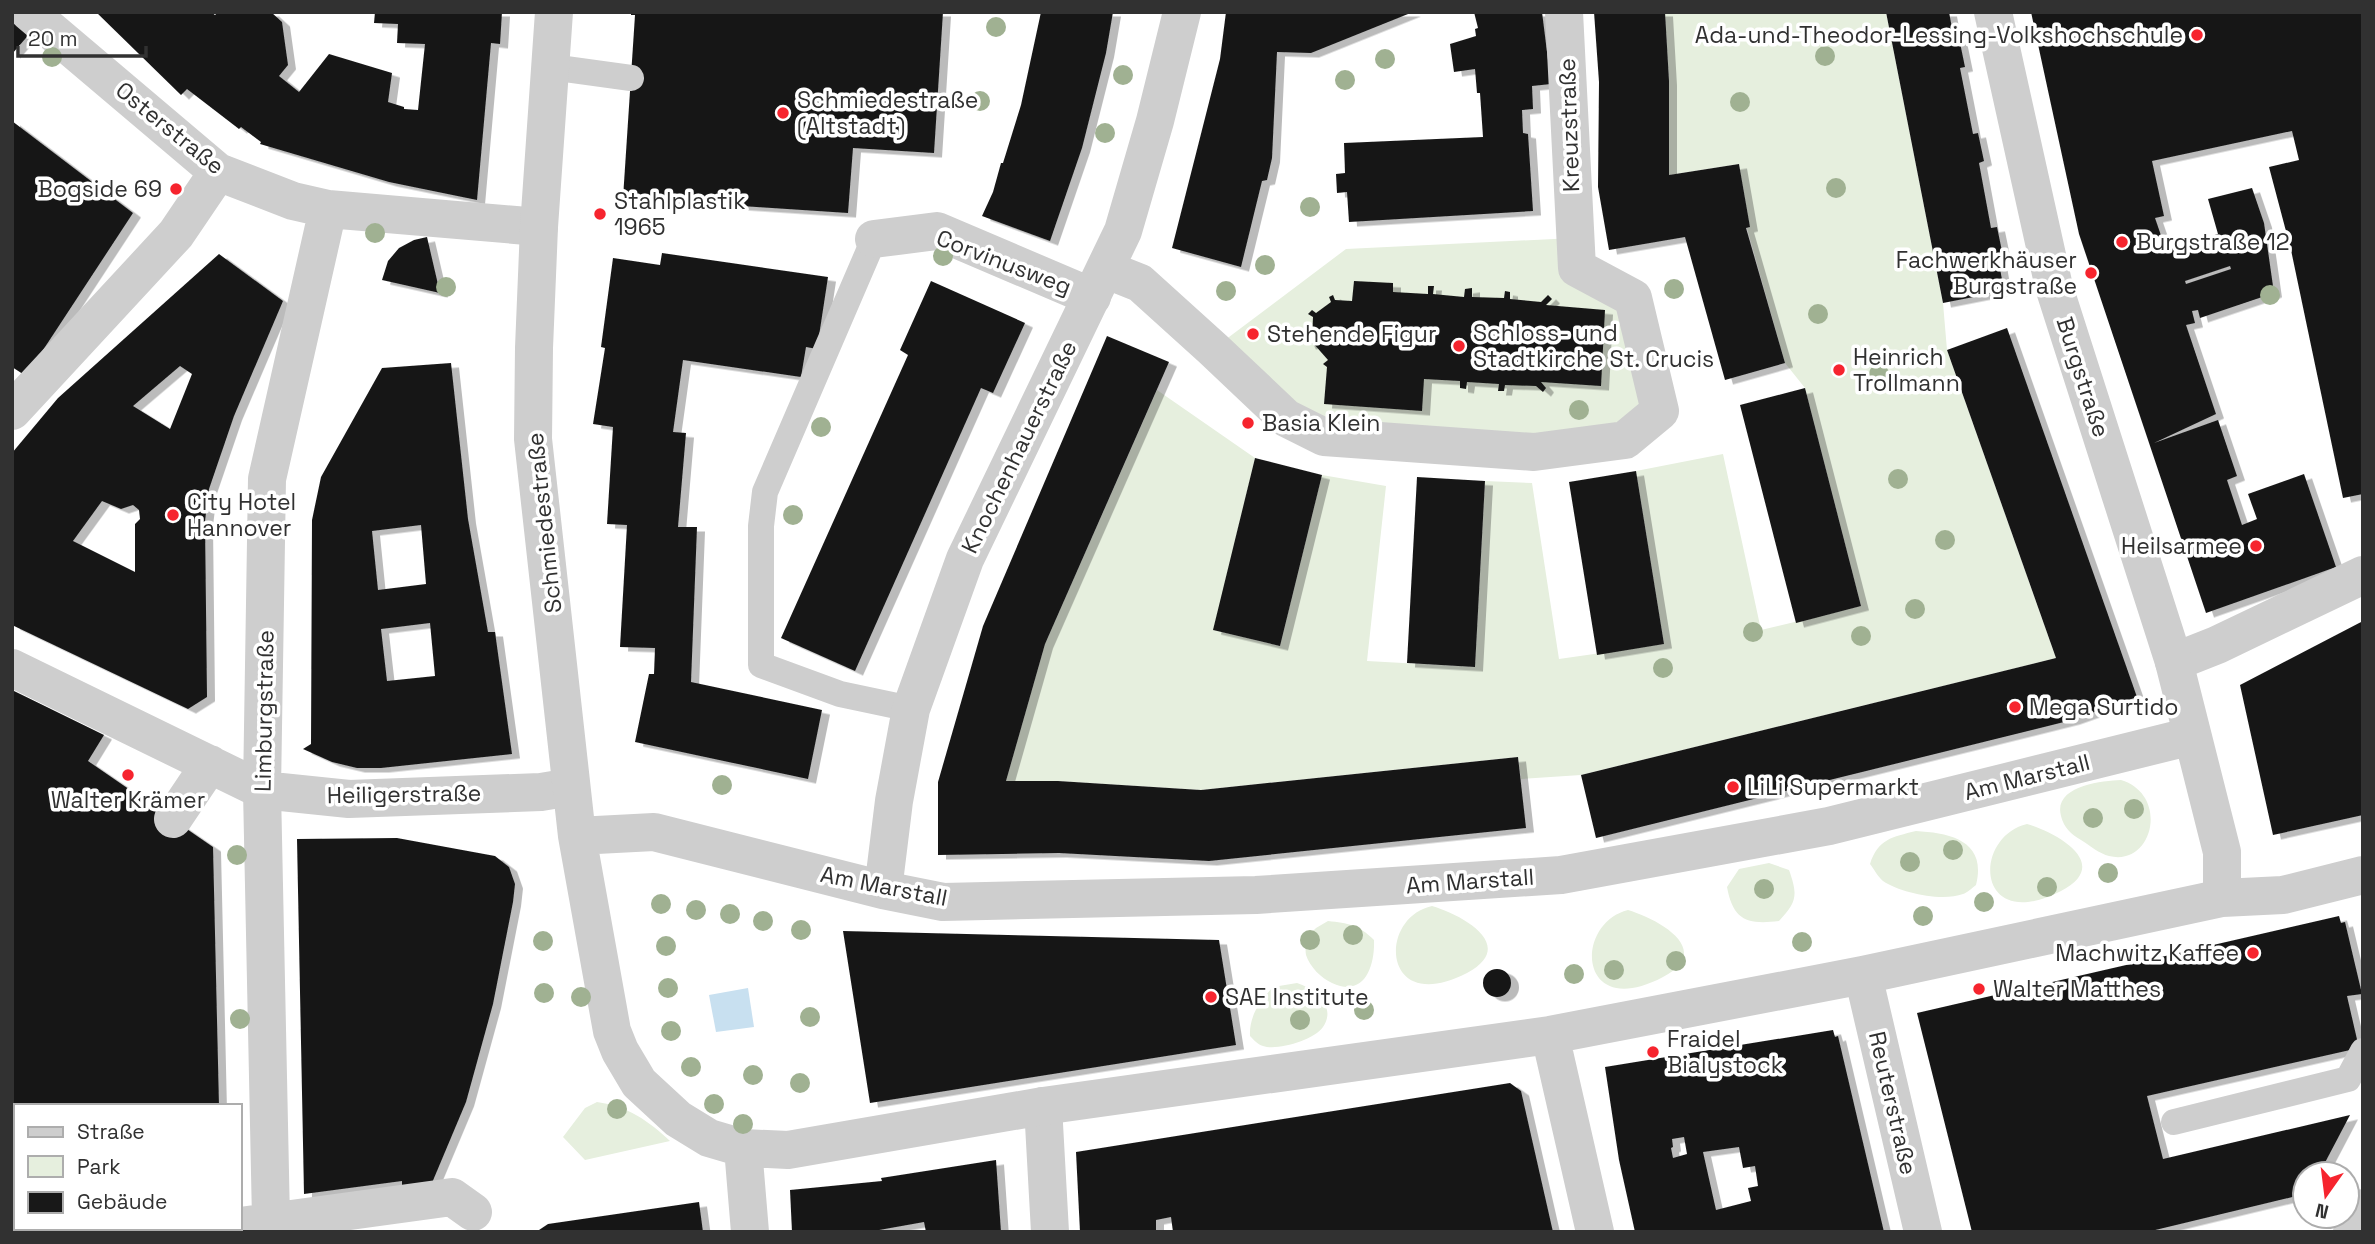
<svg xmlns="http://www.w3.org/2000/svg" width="2375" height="1244" font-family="'Space Grotesk',sans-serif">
<defs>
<filter id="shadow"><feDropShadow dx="8" dy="4.5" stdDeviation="0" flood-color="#0004"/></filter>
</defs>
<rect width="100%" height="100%" fill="#fff"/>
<!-- green -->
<path fill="#e6efde" d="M1665,12H1886L1943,303L1947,350L2056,658L1581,775L1521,779L1518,757L1201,790L1058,781H1006L1045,644L1157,390L1255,458L1214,630L1280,646L1322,475L1386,486L1367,661L1475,667L1485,481L1532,483L1559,659L1664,644L1636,471L1723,454L1761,630L1861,606L1805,388L1785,363L1747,228L1750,227L1739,164L1669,175V81Z
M1574,238L1633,298L1660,411L1625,440L1324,437L1213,349L1346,249Z
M2121,780C2170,795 2153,867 2109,856C2100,854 2089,845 2081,840C2071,834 2064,828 2061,816C2053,786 2101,781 2121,780Z
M2027,824C2057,833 2113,864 2061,891C1975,935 1972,837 2027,824Z
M1916,831C1951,833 1987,841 1976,885C1972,888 1967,893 1963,894C1942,902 1901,893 1883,881C1878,877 1874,869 1870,864C1878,839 1892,837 1916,831Z
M1769,863L1789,870C1798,895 1797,902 1779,921C1747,925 1733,920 1727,887L1739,869Z
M1432,906C1463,915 1518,946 1467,973C1382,1017 1377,918 1432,906Z
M1628,910C1658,919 1715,950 1663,977C1578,1022 1573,924 1628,910Z
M1328,921C1348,923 1359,925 1374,940C1375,967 1364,998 1332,983C1321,978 1310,967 1306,955C1305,950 1306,943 1306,938L1316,928Z
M1297,983C1315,989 1337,1006 1323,1027C1314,1040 1277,1051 1263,1046C1257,1044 1254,1040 1250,1036C1249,1016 1260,1001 1273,987Z
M597,1102C627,1106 649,1121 670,1141L585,1160L563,1137L585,1108Z"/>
<!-- water -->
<path fill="#c8e0f0" d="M748,988L754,1027L716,1032L709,995Z"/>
<!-- building -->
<path fill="#181818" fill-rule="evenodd" filter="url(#shadow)" d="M96,12H211L215,15L218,12H271L282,22L288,65L279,76L299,92L329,54L392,73L388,102L404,107V109L418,110L425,44L397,43L398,24L374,23L375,12H502L500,44L491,43L477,200L389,182L260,144L261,142L241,127L239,129L187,89L181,95Z
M631,12H943L934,153L853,148L848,213L623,198L635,15H631Z
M1041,12H1113L1106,53L1082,148L1050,241L982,216L993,192L1001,163H1003L1021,105Z
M1226,12H1413L1311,53L1277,52L1272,158L1267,180L1262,181L1241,267L1172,248L1220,59Z
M1474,12H1542L1551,84L1532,86L1533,109L1522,110L1523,133L1528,134L1533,211L1349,222L1347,192L1337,193L1336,174L1345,173L1344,143L1483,137L1480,93H1477L1475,69L1454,72L1450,44L1476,36L1475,29L1478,28Z
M1594,12H1665L1669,81V175L1739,164L1750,227L1746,228L1785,363L1725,380L1685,237L1609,250L1598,187L1599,82Z
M1886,12H1949L1954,39L1959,38L1965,67L1960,68L1973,134L1978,133L1984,161L1979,163L1991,228L1997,227L2003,256L1998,257L2004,291L1943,303Z
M2031,12H2363V494L2343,498L2291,250L2269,167L2299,160L2292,131L2152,161L2164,216L2155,218L2166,250L2218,234L2208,199L2252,188L2264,223L2274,293L2200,318L2198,310L2192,311L2195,323L2186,325L2216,414L2154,443L2218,420L2237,476L2227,480L2242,525L2257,519L2248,494L2304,474L2336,567L2206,613L2079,234ZM2230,266L2231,269L2186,284L2185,281Z
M12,15L32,31L12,54Z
M12,121L133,213L26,376L12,367Z
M427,237L440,293L382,280L388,261L399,248L414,240Z
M662,253L828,277L817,349L806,347L801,377L683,360L673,432L686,433L678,527H697L691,682L822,710L808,779L635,742L649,674H654L655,648L620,647L627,525L607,524L613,427L593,424L605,348L601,347L613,258L660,265Z
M219,254L283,301L234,416L209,489L205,521L207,697L188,709L12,625V453L58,398ZM180,366L192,374L170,429L133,406ZM102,501L121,509L133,505L139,510L140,519L135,524V572L73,541Z
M931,281L1025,323L993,393L981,388L855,671L781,638L908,355L900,350Z
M1354,281L1393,283V292L1428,294V286H1434L1433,294L1464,297L1465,289L1472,288V297L1504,298L1505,291L1510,292V299L1541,302L1548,295L1552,299L1546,305L1605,310L1601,386L1541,382L1546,388L1543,392L1536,386L1505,385L1504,391H1498L1499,384L1467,382L1466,389L1460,388V381L1424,379L1422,411L1324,404L1327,367L1323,364L1328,360L1313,343L1308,345L1306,341L1312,338L1313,317L1308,314L1312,310L1316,313L1331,302L1329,297L1333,295L1335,300L1352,301Z
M2007,328L2137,697L2072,720L1596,838L1581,775L2056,658L1947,350Z
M1107,336L1169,362L1045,644L1006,781H1058L1201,790L1518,757L1526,828L1209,861L1059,853L938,855V782L983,626Z
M451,363L468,519L488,632H495L512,754L381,768H357L332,762L303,749L311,744L312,520L321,477L382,368ZM421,525L426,584L378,590L372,531ZM430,623L435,676L387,681L381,629Z
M1805,388L1861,606L1796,623L1740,405Z
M1255,458L1322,475L1280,646L1213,630Z
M1636,471L1664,644L1597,655L1569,482Z
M1417,477L1485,481L1475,667L1407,663Z
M2363,621V815L2273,835L2240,685Z
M12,690L104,735L88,761L213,847L219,1106H16V1191L12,1188Z
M397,838L495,856L509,867L515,884L513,902L493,1004L466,1102L429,1190L402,1197V1181L304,1194L297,839Z
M2339,916L2341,923L2345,922L2362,994L2347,996L2359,1048L2147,1096L2163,1159L2350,1115L2319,1174H2305V1194L2147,1232H1972L1917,1013Z
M843,931L1219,940L1236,1045L870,1103Z
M1483 983a14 14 0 1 1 28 0a14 14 0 1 1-28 0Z
M1833,1030L1835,1037L1838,1036L1884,1232H1635L1619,1160L1605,1067ZM1684,1137L1687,1154L1673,1158L1671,1148L1673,1147L1672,1139ZM1739,1147L1743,1168L1755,1166L1758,1186L1748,1188L1751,1201L1716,1210L1703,1152Z
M1510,1083L1521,1091L1553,1232H1173L1171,1217L1156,1220V1232H1080L1076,1152Z
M996,1160L1001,1232H926L924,1222L868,1232H792L790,1190L882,1181L881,1178Z
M699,1202L703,1232H536L548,1224Z"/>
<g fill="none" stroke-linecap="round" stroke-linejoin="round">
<!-- service -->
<path stroke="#cecece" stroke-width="26" d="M551,67L631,78
M874,239L765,492L761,526V665L840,694L911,709
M2174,1122L2348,1079L2363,1051
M2346,1232L2363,1202"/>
<!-- pedestrian -->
<path stroke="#cecece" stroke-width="38" d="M29,12L218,172L293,201L328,209L539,227
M874,239L937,231L1092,297
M12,411L176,234L218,172
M2174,662L2217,645L2363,575
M12,668L262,790L349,799L541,792L571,787
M173,819L210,764
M1043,1106L1050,1232
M271,1220L262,790L267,479L328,209
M240,1226L452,1197L473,1212
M207,1232L226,1228"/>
<!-- minor -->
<path stroke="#cecece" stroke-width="38" d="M554,12L539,227L534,348L533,439L577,836L612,1031L620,1051L639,1083L678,1119L709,1138L743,1148L788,1150L1043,1106L1550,1035L1863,975L2222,898L2283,895L2363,875
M1993,12L2054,287L2174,662L2222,852V898
M1105,269L1140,283L1213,349L1286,418L1324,437L1534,452L1625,440L1660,411L1633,298L1577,268L1564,12
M577,836L654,832L883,890L943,902L1256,895L1561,875L1829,826L2192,736
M883,890L894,801L911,709L965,559L1123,231L1155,121L1182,12
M1863,975L1923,1232
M1550,1035L1595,1232
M743,1148L750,1232"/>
</g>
<!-- trees -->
<g fill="#a0b192">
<circle cx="996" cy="27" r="10"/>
<circle cx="1825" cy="56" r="10"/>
<circle cx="52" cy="57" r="10"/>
<circle cx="1385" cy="59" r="10"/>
<circle cx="1123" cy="75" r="10"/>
<circle cx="1345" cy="80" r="10"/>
<circle cx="980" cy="101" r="10"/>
<circle cx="1740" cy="102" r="10"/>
<circle cx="1105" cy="133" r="10"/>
<circle cx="1836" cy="188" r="10"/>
<circle cx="1310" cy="207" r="10"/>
<circle cx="375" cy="233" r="10"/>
<circle cx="943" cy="256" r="10"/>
<circle cx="1265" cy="265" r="10"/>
<circle cx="446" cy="287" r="10"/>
<circle cx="1674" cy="289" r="10"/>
<circle cx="1226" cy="291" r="10"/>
<circle cx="2270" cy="295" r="10"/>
<circle cx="1818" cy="314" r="10"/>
<circle cx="1879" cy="374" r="10"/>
<circle cx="1579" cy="410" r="10"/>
<circle cx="821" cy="427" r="10"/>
<circle cx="1898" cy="479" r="10"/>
<circle cx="793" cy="515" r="10"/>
<circle cx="1945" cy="540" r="10"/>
<circle cx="1915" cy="609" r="10"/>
<circle cx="1753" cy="632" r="10"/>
<circle cx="1861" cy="636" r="10"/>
<circle cx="1663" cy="668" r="10"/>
<circle cx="722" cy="785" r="10"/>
<circle cx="2134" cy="809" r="10"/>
<circle cx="2093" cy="818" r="10"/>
<circle cx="1953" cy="850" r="10"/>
<circle cx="237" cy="855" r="10"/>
<circle cx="1910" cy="862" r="10"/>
<circle cx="2108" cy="873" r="10"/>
<circle cx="2047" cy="887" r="10"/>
<circle cx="1764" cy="889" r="10"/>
<circle cx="1984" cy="902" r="10"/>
<circle cx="661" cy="904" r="10"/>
<circle cx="696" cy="910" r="10"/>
<circle cx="730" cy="914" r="10"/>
<circle cx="1923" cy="916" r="10"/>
<circle cx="763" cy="921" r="10"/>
<circle cx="801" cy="930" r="10"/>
<circle cx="1353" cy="935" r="10"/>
<circle cx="1310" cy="940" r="10"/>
<circle cx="543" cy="941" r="10"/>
<circle cx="1802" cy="942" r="10"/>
<circle cx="666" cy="946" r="10"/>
<circle cx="1676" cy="961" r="10"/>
<circle cx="1614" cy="970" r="10"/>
<circle cx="1574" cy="974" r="10"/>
<circle cx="668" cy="988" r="10"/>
<circle cx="544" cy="993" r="10"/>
<circle cx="581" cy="997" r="10"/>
<circle cx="1364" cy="1010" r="10"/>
<circle cx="810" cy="1017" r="10"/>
<circle cx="240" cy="1019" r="10"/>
<circle cx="1300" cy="1020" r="10"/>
<circle cx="671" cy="1031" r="10"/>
<circle cx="691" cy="1067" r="10"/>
<circle cx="753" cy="1075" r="10"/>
<circle cx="800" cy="1083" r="10"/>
<circle cx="714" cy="1104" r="10"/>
<circle cx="617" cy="1109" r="10"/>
<circle cx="743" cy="1124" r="10"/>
</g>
<!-- markers -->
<g fill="#f6242e" stroke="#fff" stroke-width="2.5">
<circle cx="2197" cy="35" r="7"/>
<circle cx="783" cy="113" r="7"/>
<circle cx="176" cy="189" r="7"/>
<circle cx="600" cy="214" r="7"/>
<circle cx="2122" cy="242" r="7"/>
<circle cx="2091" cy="273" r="7"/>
<circle cx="1253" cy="334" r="7"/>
<circle cx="1459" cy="346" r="7"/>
<circle cx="1839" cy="370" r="7"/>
<circle cx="1248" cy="423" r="7"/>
<circle cx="173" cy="515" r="7"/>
<circle cx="2256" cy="546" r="7"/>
<circle cx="2015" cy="707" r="7"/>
<circle cx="128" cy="775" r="7"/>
<circle cx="1733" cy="787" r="7"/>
<circle cx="2253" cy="953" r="7"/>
<circle cx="1979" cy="989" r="7"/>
<circle cx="1211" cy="997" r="7"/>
<circle cx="1653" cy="1052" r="7"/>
</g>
<g text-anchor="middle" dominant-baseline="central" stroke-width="7" stroke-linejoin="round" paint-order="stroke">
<!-- poi labels -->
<g font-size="23" fill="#313131" stroke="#fff" text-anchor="start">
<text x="2183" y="35" text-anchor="end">Ada-und-Theodor-Lessing-Volkshochschule</text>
<text x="797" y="100">Schmiedestraße<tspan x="797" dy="26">(Altstadt)</tspan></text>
<text x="162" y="189" text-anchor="end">Bogside 69</text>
<text x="614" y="201">Stahlplastik<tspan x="614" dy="26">1965</tspan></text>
<text x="2136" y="242">Burgstraße 12</text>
<text x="2077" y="260" text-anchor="end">Fachwerkhäuser<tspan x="2077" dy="26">Burgstraße</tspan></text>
<text x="1473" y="333">Schloss- und<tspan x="1473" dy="26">Stadtkirche St. Crucis</tspan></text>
<text x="1267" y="334">Stehende Figur</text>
<text x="1853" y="357">Heinrich<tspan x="1853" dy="26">Trollmann</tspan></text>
<text x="1262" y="423">Basia Klein</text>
<text x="187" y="502">City Hotel<tspan x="187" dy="26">Hannover</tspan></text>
<text x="2242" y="546" text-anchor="end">Heilsarmee</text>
<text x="2029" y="707">Mega Surtido</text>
<text x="1747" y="787">LiLi Supermarkt</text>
<text x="128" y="800" text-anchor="middle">Walter Krämer</text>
<text x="2239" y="953" text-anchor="end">Machwitz Kaffee</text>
<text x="1993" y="989">Walter Matthes</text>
<text x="1225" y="997">SAE Institute</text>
<text x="1667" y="1039">Fraidel<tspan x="1667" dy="26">Bialystock</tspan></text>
</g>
<!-- street labels -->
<g font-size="23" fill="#313131" stroke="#fff">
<text transform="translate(1569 125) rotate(-92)">Kreuzstraße</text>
<text transform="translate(170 128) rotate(39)">Osterstraße</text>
<text transform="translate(1004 262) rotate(21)">Corvinusweg</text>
<text transform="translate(2083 377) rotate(72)">Burgstraße</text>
<text transform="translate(1019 447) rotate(-64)">Knochenhauerstraße</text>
<text transform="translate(544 523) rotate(-96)">Schmiedestraße</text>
<text transform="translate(264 711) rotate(-89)">Limburgstraße</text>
<text transform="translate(2027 777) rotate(-14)">Am Marstall</text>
<text transform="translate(404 794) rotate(-1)">Heiligerstraße</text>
<text transform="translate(1470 881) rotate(-4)">Am Marstall</text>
<text transform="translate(884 886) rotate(11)">Am Marstall</text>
<text transform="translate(1893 1103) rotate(77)">Reuterstraße</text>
</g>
</g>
<!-- border -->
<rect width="2375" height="1244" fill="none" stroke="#313131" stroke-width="28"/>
<!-- legend -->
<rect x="14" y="1104" width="228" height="126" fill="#ffffff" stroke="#adadad" stroke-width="2"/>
<rect x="28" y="1127" width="35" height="10" fill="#cecece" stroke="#adadad" stroke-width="2"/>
<text x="77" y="1139" font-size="21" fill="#313131">Straße</text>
<rect x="28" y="1156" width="35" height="21" fill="#e6efde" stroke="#adadad" stroke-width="2"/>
<text x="77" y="1174" font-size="21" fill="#313131">Park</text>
<rect x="28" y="1192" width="35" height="21" fill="#181818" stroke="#adadad" stroke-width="2"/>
<text x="77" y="1209" font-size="21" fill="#313131">Gebäude</text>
<!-- north arrow -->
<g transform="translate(2326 1195) rotate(194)"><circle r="33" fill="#ffffff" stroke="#adadad" stroke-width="2"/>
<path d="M0-5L12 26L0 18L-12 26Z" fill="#f6242e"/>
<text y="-10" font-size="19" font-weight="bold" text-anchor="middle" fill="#313131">N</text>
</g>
<!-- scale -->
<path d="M18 46v10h128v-10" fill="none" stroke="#313131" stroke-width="3.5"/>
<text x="28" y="46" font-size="21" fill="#313131" stroke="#ffffff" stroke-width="5" paint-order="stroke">20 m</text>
</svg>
